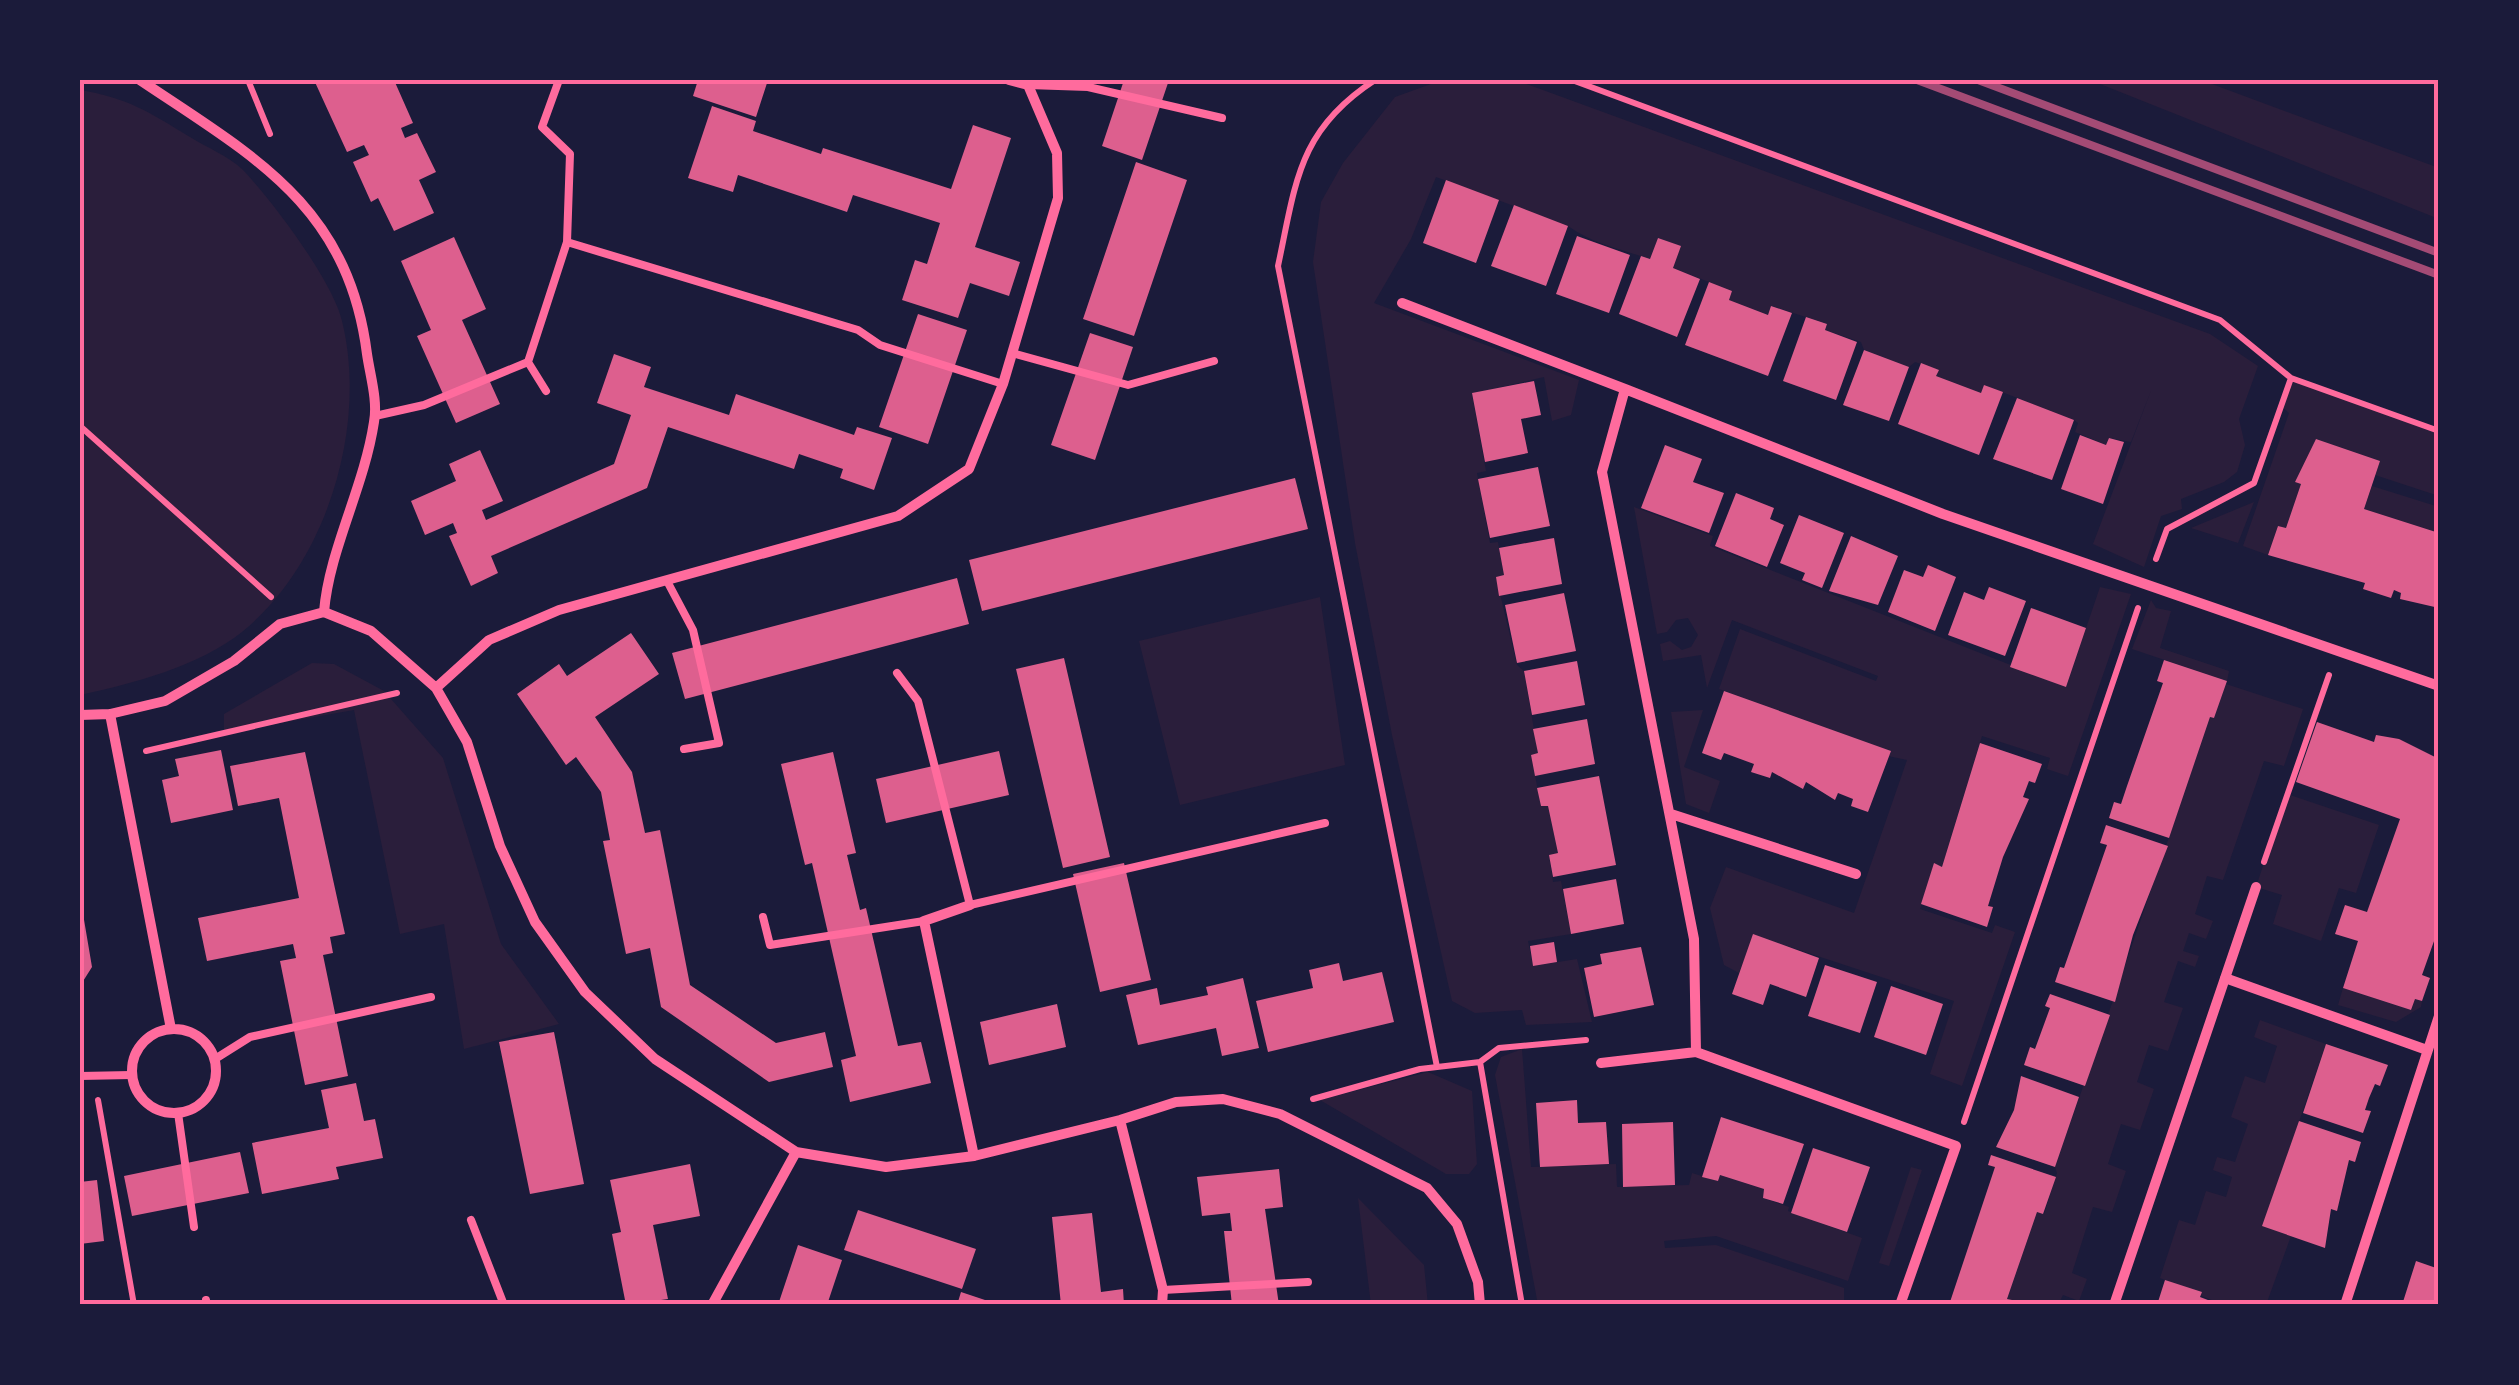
<svg xmlns="http://www.w3.org/2000/svg" width="2519" height="1385" font-family="'Work Sans',sans-serif">
<rect width="100%" height="100%" fill="#1b1b3a"/>
<!-- green -->
<path fill="#2a1e3b" d="M1442,80H1514L1532,86L2210,334L2258,366L2239,419L2245,445L2237,472L2224,482L2181,499L2182,509L2161,516L2144,567L2093,544L2152,388L2131,442L2109,438L2106,445L2075,432L2078,423L2074,420L1984,385L1981,393L1936,376L1938,370L1915,362L1909,367L1864,350L1861,342L1825,330L1827,324L1772,306L1768,315L1729,300L1732,291L1673,268L1680,246L1658,238L1650,259C1620,249 1593,244 1568,226L1436,177L1411,239L1374,303L1579,380L1571,415L1552,421L1544,377L1472,394L1486,471L1477,473L1490,543L1498,542L1504,575L1496,577L1517,665L1524,671L1538,753L1531,755L1541,806H1548L1558,853L1549,855L1553,882L1561,881L1571,934L1528,941L1533,966L1577,959L1592,1022L1526,1025L1522,1010L1475,1013L1452,1001L1392,735L1355,543L1313,262L1321,202L1343,163L1395,97Z
M2090,80H2201L2439,168V219Z
M80,90C128,98 149,112 190,137C206,147 228,156 242,169C271,199 333,281 342,321C368,426 327,563 242,632C199,666 132,684 80,695Z
M2291,378L2439,431V496L2375,475L2380,461L2317,439L2295,482L2301,484L2286,528L2278,526L2268,555L2243,546L2289,413L2280,405Z
M2372,486L2439,507V533L2364,509Z
M2254,502L2238,543L2191,528Z
M1634,507L1713,536L1710,546L2066,687L2100,587L2131,594L2068,776L2047,769L2050,758L1982,736L1942,867L1934,864L1920,909L1992,933L1995,925L2015,932L1962,1086L1930,1074L1954,1001L1754,935L1739,973L1724,965L1710,908L1726,867L1854,913L1907,760L1888,756L1890,751L1719,689L1740,629L1876,681L1878,676L1732,620L1707,688L1701,655L1663,661L1660,644L1670,641L1682,650L1691,647L1698,635L1688,618L1676,620L1667,632L1657,634Z
M1320,597L1345,765L1180,805L1139,641Z
M2151,600L2156,608L2171,611L2160,648L2229,671L2227,681L2132,649Z
M312,663L334,664L384,691L443,758L501,944L559,1024L464,1049L444,924L400,934L354,710L224,733V714Z
M2226,684L2303,709L2284,766L2264,761L2223,880L2207,876L2195,914L2213,921L2206,939L2189,933L2183,951L2199,956L2195,967L2178,961L2164,1002L2183,1008L2168,1051L2149,1045L2137,1082L2154,1089L2140,1130L2121,1124L2108,1164L2126,1171L2112,1212L2093,1207L2072,1273L2087,1279L2079,1301L2063,1295L2058,1305H2010L2007,1299L2037,1212L2044,1214L2057,1173L2055,1167C2110,1010 2157,873 2210,717L2214,718Z
M1703,710L1684,767L1720,781L1709,813L1686,804L1671,712Z
M2287,794L2379,825L2356,893L2339,888L2321,941L2273,924L2282,895L2256,887Z
M2343,988L2411,1010L2415,999L2422,1001L2421,1007L2396,1022L2338,1005Z
M2260,1020L2326,1044L2263,1225L2291,1236L2266,1305H2223L2160,1278L2179,1220L2195,1225L2206,1191L2226,1197L2232,1177L2213,1170L2217,1157L2235,1162L2248,1124L2231,1117L2245,1076L2265,1083L2277,1046L2254,1037Z
M1522,1049L1531,1167L1616,1164L1617,1187L1689,1185L1692,1173L1718,1181L1720,1175L1764,1189L1763,1198L1789,1207L1788,1211L1862,1238L1848,1281L1716,1236L1664,1241L1665,1248L1716,1245L1844,1288V1305H1538L1495,1075L1501,1057Z
M1428,1072L1472,1091L1477,1164L1469,1174H1446L1320,1100Z
M1911,1167L1922,1170L1889,1266L1879,1263Z
M1358,1198L1424,1265L1428,1305H1371Z"/>
<!-- building -->
<path fill="#dd5f8e" d="M314,80H394L413,123L401,128L405,138L417,133L436,172L419,180L434,213L394,231L378,198L371,202L353,162L369,155L364,145L347,152Z
M698,80H768L756,117L693,96Z
M1124,80H1169L1142,160L1102,146Z
M712,106L756,121L753,131L821,154L823,148L951,189L973,125L1011,138L975,247L1020,262L1009,296L970,283L958,318L902,300L915,260L927,264L940,223L853,195L847,212L738,175L733,192L688,178Z
M1136,162L1187,180L1134,336L1083,319Z
M1446,180L1499,200L1476,263L1423,243Z
M1514,205L1568,226L1546,286L1491,266Z
M1577,236L1630,255L1609,313L1556,294Z
M454,237L486,309L462,320L500,404L456,423L417,336L431,330L401,261Z
M1658,238L1681,246L1673,268L1700,279L1677,337L1619,314L1641,256L1650,259Z
M1709,282L1732,291L1729,300L1768,315L1771,306L1792,313L1768,376L1685,345Z
M918,314L967,330L928,444L879,427Z
M1806,317L1827,324L1825,330L1857,342L1836,400L1783,381Z
M1090,333L1133,347L1095,460L1051,445Z
M1864,350L1909,367L1889,421L1843,405Z
M614,354L651,367L644,387L729,415L736,394L854,435L857,427L892,438L874,490L840,478L843,469L799,454L794,469L668,427L647,488L491,556L498,573L471,586L449,536L457,533L453,523L425,535L411,501L456,481L449,464L480,450L503,501L482,510L486,520L614,464L631,415L597,403Z
M1921,363L1939,370L1936,376L1981,393L1984,385L2003,392L1979,455L1898,424Z
M1534,381L1541,415L1521,419L1528,453L1485,462L1472,393Z
M2017,398L2074,420L2052,480L1993,459Z
M2080,435L2106,445L2109,438L2124,442L2103,504L2061,489Z
M2316,439L2380,461L2364,509L2439,533V608L2400,599L2401,593L2394,590L2391,598L2363,589L2365,583L2268,555L2278,526L2286,528L2301,484L2295,482Z
M1665,445L1702,459L1693,482L1724,493L1709,533L1641,508Z
M1538,467L1550,526L1490,538L1478,479Z
M1295,478L1308,529L982,611L969,560Z
M1736,493L1774,508L1770,519L1784,525L1767,567L1715,546Z
M1799,515L1844,533L1822,588L1802,580L1805,573L1780,563Z
M1851,536L1898,556L1878,605L1829,591Z
M1554,538L1562,584L1499,596L1496,577L1504,575L1499,548Z
M1928,565L1956,577L1935,631L1888,612L1904,570L1923,577Z
M957,578L969,624L685,699L672,653Z
M1989,587L2026,601L2005,656L1948,635L1964,592L1984,600Z
M1564,593L1576,651L1517,663L1505,605Z
M2031,608L2086,628L2066,687L2010,667Z
M631,633L659,674L595,717L632,772L645,833L660,830L690,985L776,1043L825,1032L833,1067L769,1082L661,1007L650,948L626,954L603,841L610,840L601,792L576,757L566,765L517,694L559,664L567,676Z
M1064,658L1110,857L1063,868L1016,669Z
M2164,660L2227,681L2214,718L2210,717L2169,838L2109,818L2114,802L2121,804L2127,786L2163,683L2157,681Z
M1577,661L1585,705L1532,715L1524,671Z
M1724,691L1891,751L1868,812L1851,806L1853,799L1838,793L1835,800L1806,782L1803,789L1772,772L1770,778L1751,772L1754,764L1724,753L1721,760L1702,753Z
M1587,719L1595,764L1535,776L1531,755L1538,753L1533,729Z
M2317,722L2374,742L2376,735L2399,739L2439,759V927L2422,975L2430,978L2422,1001L2415,999L2411,1010L2343,988L2358,941L2335,934L2345,905L2367,912L2400,819L2296,782Z
M1980,743L2042,764L2035,783L2029,781L2023,797L2029,799L2003,857L1988,906L1993,907L1987,927L1921,904L1934,863L1942,867Z
M221,750L233,810L171,823L162,780L179,776L175,759Z
M999,751L1009,795L886,823L876,779Z
M305,752L345,934L330,937L333,953L323,955L348,1076L305,1085L280,961L296,958L293,944L207,961L198,918L299,898L279,798L238,806L230,766Z
M833,752L856,853L847,855L860,910L866,908L898,1046L921,1042L931,1083L850,1102L841,1060L856,1056L812,863L805,865L781,764Z
M1599,776L1616,865L1553,877L1549,855L1558,853L1548,806H1541L1537,788Z
M2106,825L2168,846L2133,935L2115,1002L2055,982L2060,967L2064,968L2107,845L2100,843Z
M1124,863L1151,980L1100,992L1073,874Z
M1616,879L1624,924L1571,934L1563,889Z
M80,896L92,967L80,986Z
M1753,934L1819,958L1806,997L1770,984L1763,1005L1732,994Z
M1554,942L1557,962L1533,966L1530,946Z
M1641,947L1654,1005L1594,1017L1584,968L1602,964L1600,954Z
M1339,963L1343,981L1382,972L1394,1022L1268,1052L1256,1001L1313,988L1309,970Z
M1825,965L1877,982L1860,1033L1808,1016Z
M1243,978L1259,1048L1222,1056L1216,1028L1138,1045L1126,995L1157,988L1160,1005L1208,995L1206,987Z
M1891,986L1943,1004L1926,1055L1874,1037Z
M2050,994L2110,1015L2085,1086L2024,1065L2030,1047L2035,1049L2050,1008L2045,1006Z
M1057,1004L1066,1047L989,1065L980,1022Z
M554,1032L584,1184L530,1194L499,1042Z
M2326,1044L2388,1065L2380,1086L2375,1084L2369,1098L2365,1110L2371,1111L2363,1133L2303,1113Z
M2021,1076L2079,1097L2055,1167L1996,1147L2014,1110Z
M356,1083L364,1121L375,1119L383,1158L336,1167L339,1179L262,1194L252,1143L329,1128L321,1090Z
M1577,1100L1578,1123L1606,1122L1609,1164L1540,1167L1536,1103Z
M1721,1117L1804,1144L1783,1204L1763,1198L1764,1189L1720,1175L1718,1181L1702,1177Z
M2299,1121L2361,1142L2355,1162L2349,1160L2337,1211L2331,1209L2325,1248L2262,1226Z
M1673,1122L1675,1185L1623,1187L1622,1124Z
M1813,1148L1870,1167L1847,1232L1791,1213Z
M240,1152L249,1193L132,1216L124,1176Z
M1991,1155L2056,1177L2043,1214L2037,1212L2007,1299L2012,1300L2010,1305H1949L1995,1167L1988,1165Z
M690,1164L700,1216L653,1225L668,1299L626,1305L612,1234L621,1232L610,1180Z
M1279,1169L1283,1207L1265,1209L1279,1305H1232L1224,1231H1232L1230,1213L1202,1216L1197,1177Z
M97,1180L104,1241L80,1244V1182Z
M858,1210L976,1249L962,1289L844,1250Z
M1092,1213L1101,1292L1123,1289L1124,1305H1061L1052,1217Z
M798,1245L842,1260L827,1305H778Z
M2416,1261L2439,1269V1305H2402Z
M2165,1280L2202,1292L2200,1297L2221,1305H2157Z
M961,1292L997,1304V1305H957Z"/>
<g fill="none" stroke-linecap="round" stroke-linejoin="round">
<!-- path -->
<path stroke="#ff6b9d" stroke-width="6" d="M248,80L270,134
M1375,80C1298,130 1296,182 1278,266L1437,1067
M1572,80L2220,320L2291,378
M80,426L271,597
M2156,559L2167,529L2254,483L2291,378L2439,431
M146,751L397,693
M2264,862L2329,675
M1480,1062L1522,1305
M1313,1099L1420,1069L1480,1062L1499,1048L1586,1040
M98,1100L134,1305
M1964,1122L2138,608"/>
<!-- service -->
<path stroke="#ff6b9d" stroke-width="8" d="M559,80L542,127L570,154L567,242L858,330L880,345L1003,384
M1028,85L1088,87L1222,118
M1012,353L1128,385L1214,361
M528,362L567,242
M375,416L424,405L528,362L546,391
M667,581L693,630L719,743L684,749
M897,673L918,701L970,905L1325,823
M763,917L770,945L924,921
M215,1059L250,1037L431,997
M80,1076L131,1075
M178,1113L194,1227
M471,1220L504,1305
M1163,1290L1308,1282
M206,1300L207,1305"/>
<!-- minor -->
<path stroke="#ff6b9d" stroke-width="10" d="M140,80C253,156 348,205 367,354C370,375 378,401 374,422C364,488 329,550 324,612
M1402,303L1625,389
M436,688L489,640L559,610L898,516L969,469L1003,384L1058,198L1057,153L1028,85L1009,80
M110,714L171,1029
M80,715L110,714L165,701L234,661L280,624L324,612L371,631L436,688L467,742L500,846L535,922L585,992L655,1059L796,1152L886,1167L974,1156L1120,1120L1176,1102L1223,1099L1280,1114L1427,1188L1457,1224L1478,1282L1480,1305
M1671,814L1856,874
M970,905L924,921L974,1156
M2225,978L2427,1050
M132 1071a42 42 0 1 1 84 0a42 42 0 1 1-84 0Z
M1601,1063L1696,1052
M1120,1120L1163,1290L1162,1305
M712,1305L796,1152
M1900,1305L1956,1146L1696,1052L1694,939L1602,472L1625,389L1943,514L2439,686
M2114,1305L2256,887
M2345,1305L2439,1016"/>
<!-- rail -->
<path stroke="#a44b75" stroke-width="8" d="M1917,80L2439,275
M1978,80L2439,253"/>
</g>
<!-- border -->
<rect width="2519" height="1385" fill="none" stroke="#1b1b3a" stroke-width="165"/>
<rect x="82" y="82" width="2354" height="1220" fill="none" stroke="#ff6b9d" stroke-width="4"/>
</svg>
